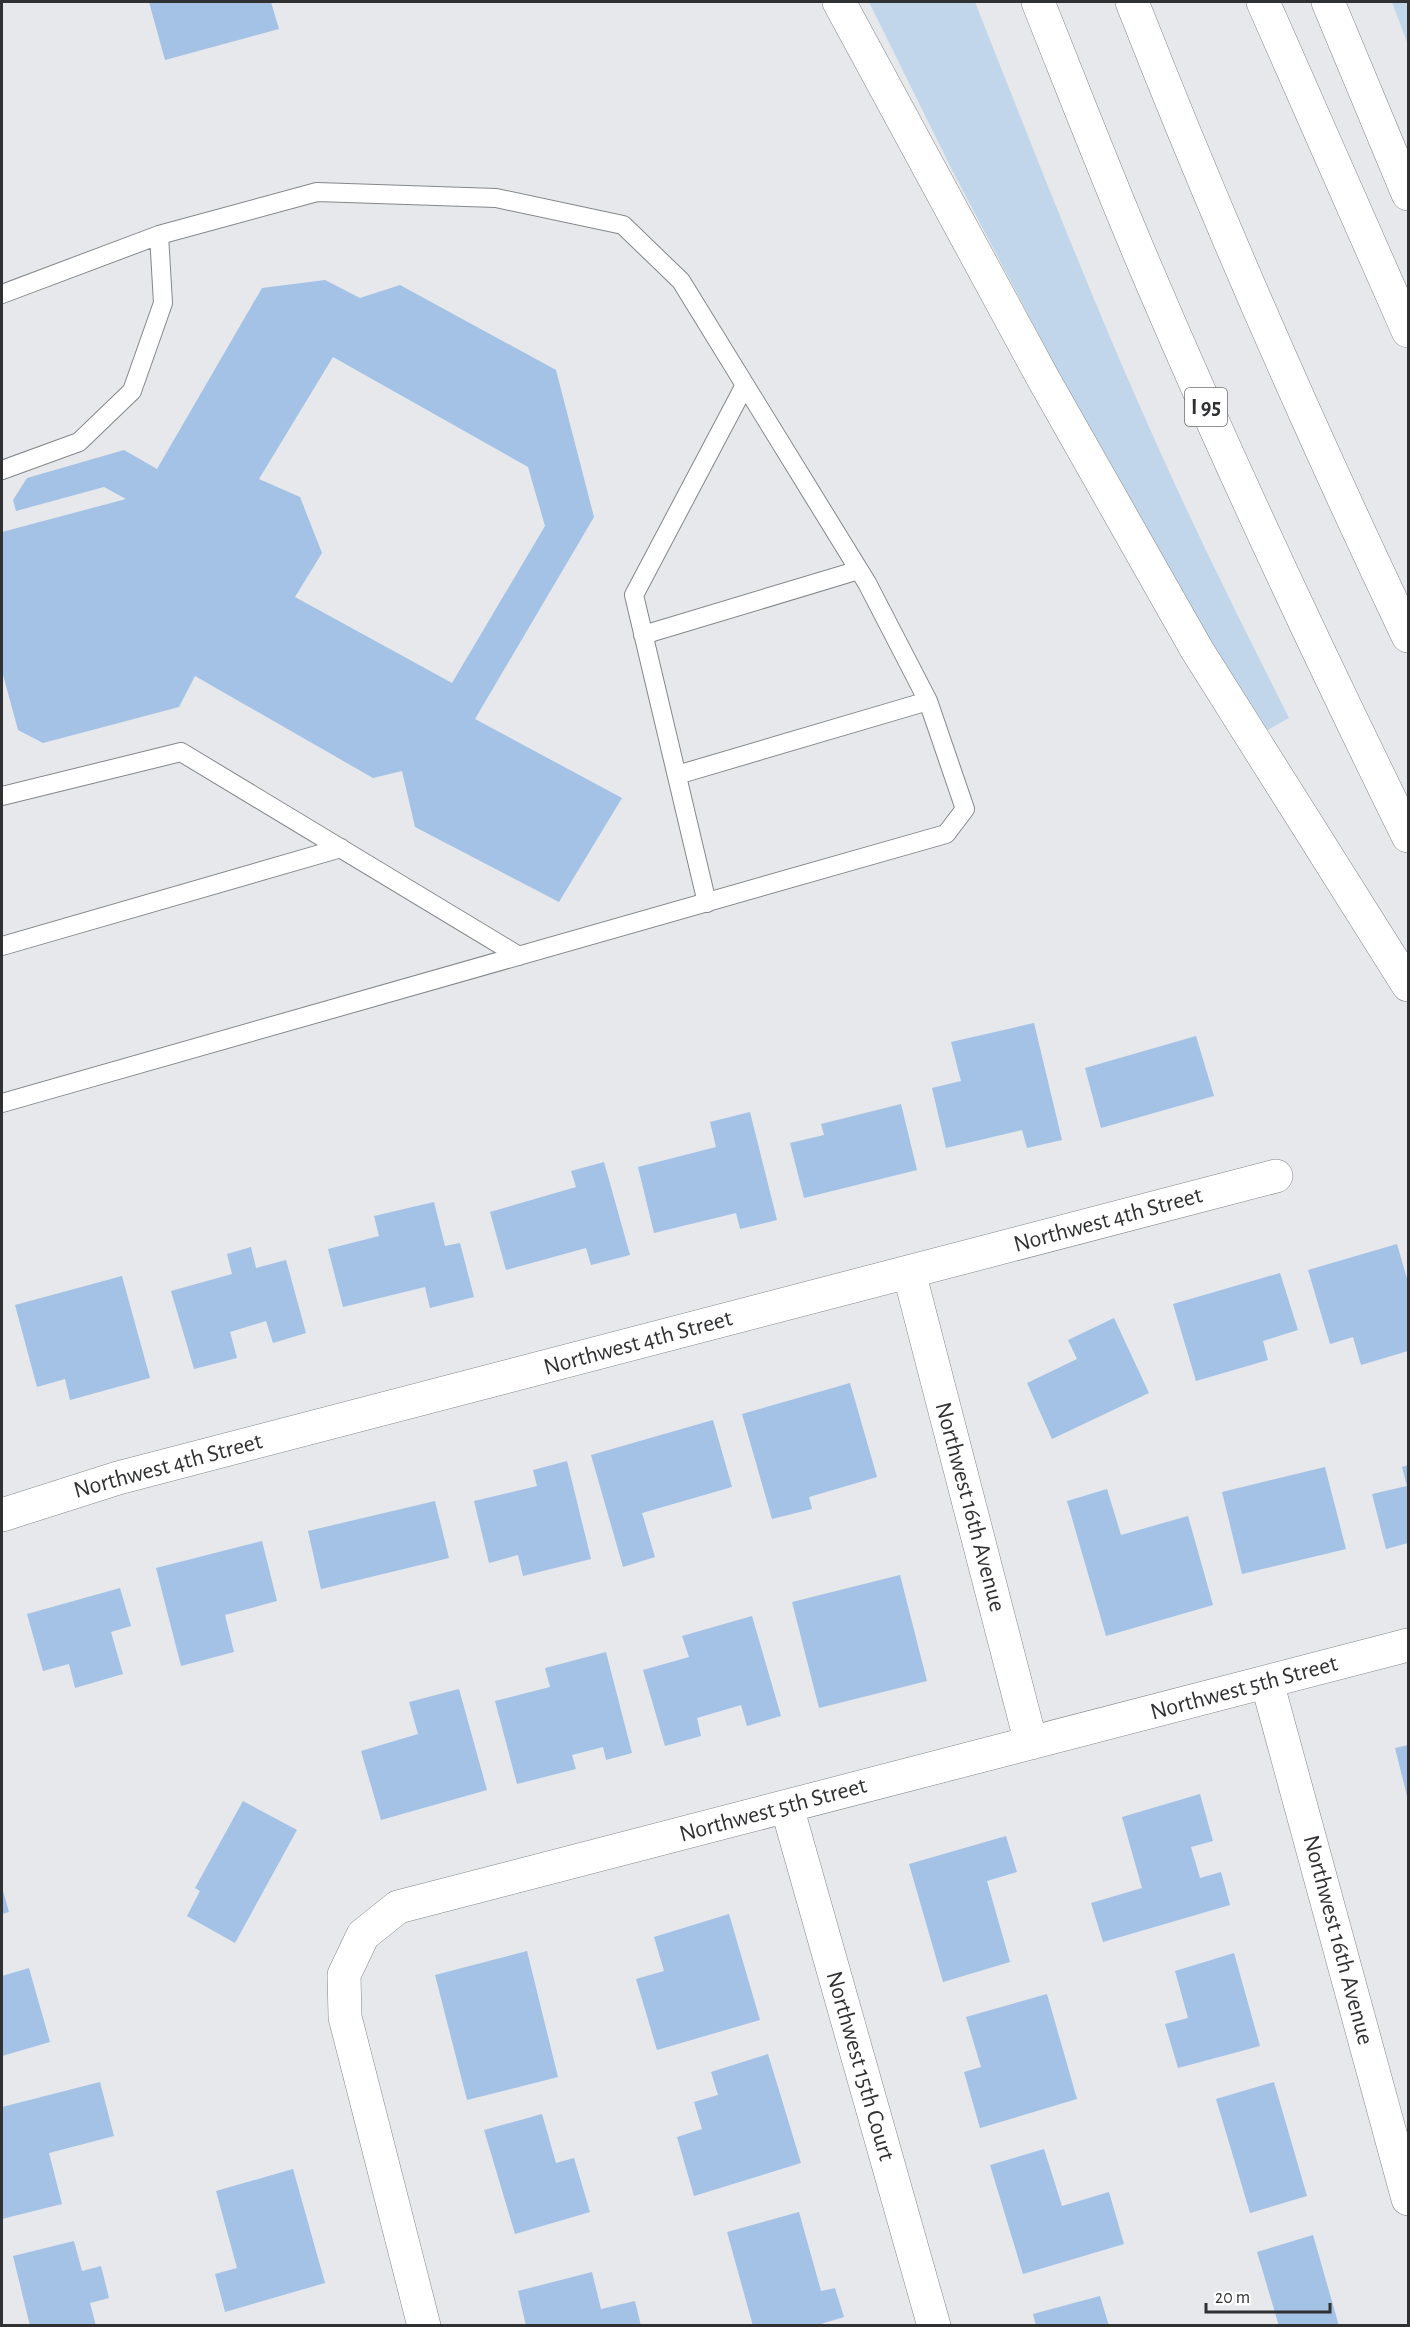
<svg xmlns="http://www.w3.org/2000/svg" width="1410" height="2327" font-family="'Alegreya Sans',sans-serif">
<rect width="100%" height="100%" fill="#e6e8ec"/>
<!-- green -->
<path fill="#c2d6eb" d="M869,2H975C1034,151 1092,301 1158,447C1199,539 1244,628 1289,718L1261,734L1060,375L951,168Z
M1392,2H1408V45Z"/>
<!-- building -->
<path fill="#a3c2e5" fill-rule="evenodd" d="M149,2H271L279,29L165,60Z
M325,280L360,298L400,285L556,370L594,517L475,719L622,798L559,902L415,827L402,771L373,778L195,676L179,707L43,743L18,730L2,671V532L126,499L104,487L16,511L13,500L27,478L124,450L157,469L262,288ZM333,357L528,467L545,526L452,683L295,597L322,553L300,497L259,479Z
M1034,1023L1062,1140L1027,1148L1022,1130L946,1148L932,1088L961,1081L951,1042Z
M1196,1036L1214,1096L1101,1128L1085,1068Z
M901,1104L917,1170L804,1198L790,1143L824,1135L821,1124Z
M750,1112L777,1220L740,1229L736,1213L654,1233L638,1167L716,1147L710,1122Z
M604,1162L630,1255L591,1265L586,1248L506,1270L490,1212L576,1187L571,1171Z
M434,1202L445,1246L460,1243L474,1297L430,1308L425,1287L343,1307L328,1249L379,1236L374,1216Z
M1397,1244L1408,1282V1351L1361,1365L1353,1337L1330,1344L1308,1270Z
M251,1247L256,1268L286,1260L306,1333L273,1343L266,1321L230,1332L237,1358L194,1369L171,1291L232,1274L227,1254Z
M1280,1273L1298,1330L1263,1341L1268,1360L1196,1381L1173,1304Z
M122,1276L150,1378L70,1400L65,1379L37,1387L15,1305Z
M1114,1318L1149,1393L1052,1439L1027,1383L1077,1359L1068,1340Z
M850,1383L877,1477L809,1497L812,1509L772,1519L742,1414Z
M713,1420L732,1487L642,1513L655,1557L623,1567L591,1455Z
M567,1461L591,1559L523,1576L518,1555L489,1563L474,1501L537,1486L533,1470Z
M1408,1465V1543L1386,1549L1372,1494L1407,1486L1402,1467Z
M1325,1467L1346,1549L1242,1574L1222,1492Z
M1107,1489L1121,1535L1188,1516L1213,1605L1106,1636L1067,1501Z
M435,1501L449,1558L321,1589L308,1531Z
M262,1541L277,1601L225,1615L234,1652L181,1666L156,1568Z
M900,1575L927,1681L819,1708L792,1602Z
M120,1588L131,1626L111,1632L123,1674L75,1688L69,1664L43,1671L27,1614Z
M752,1616L781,1716L747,1726L741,1705L697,1718L701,1736L665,1746L643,1670L689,1657L682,1636Z
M606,1652L632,1753L606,1760L603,1747L572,1755L576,1769L517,1784L495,1701L550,1687L545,1668Z
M459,1689L487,1790L381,1820L361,1751L418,1734L409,1702Z
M1408,1745V1800L1395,1748Z
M1200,1794L1213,1841L1191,1847L1200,1878L1221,1872L1230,1905L1103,1942L1091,1903L1142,1888L1122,1817Z
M243,1801L297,1830L235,1943L187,1916L200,1891L195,1888Z
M1006,1836L1017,1872L987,1881L1010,1962L943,1982L909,1864Z
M2,1887L9,1912L2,1914Z
M729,1914L760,2020L657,2050L636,1979L664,1971L654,1937Z
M527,1951L558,2077L467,2100L435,1975Z
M1234,1953L1260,2046L1178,2068L1165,2024L1188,2018L1175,1971Z
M29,1968L50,2042L2,2056V1976Z
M1047,1994L1077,2099L980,2128L964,2072L981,2067L966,2017Z
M768,2054L801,2163L694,2196L677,2137L702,2129L694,2102L718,2095L711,2072Z
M100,2082L114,2136L49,2153L62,2204L2,2219V2107Z
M1274,2082L1307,2196L1250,2213L1216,2099Z
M542,2114L556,2163L574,2158L590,2212L515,2234L484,2130Z
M1044,2149L1062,2206L1109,2192L1124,2244L1023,2274L990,2165Z
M293,2169L325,2283L225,2312L215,2274L237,2268L216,2191Z
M799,2212L821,2291L835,2288L844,2317L814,2326H753L727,2232Z
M1313,2235L1339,2326H1279L1257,2252Z
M74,2241L82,2271L101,2266L109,2298L90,2303L96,2326H30L13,2256Z
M592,2272L601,2309L635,2301L641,2326H526L518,2291Z
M1100,2296L1109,2326H1036L1033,2314Z"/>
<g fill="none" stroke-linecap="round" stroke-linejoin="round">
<defs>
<path id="service" d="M2,294L159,235L163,303L132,391L79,442L2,470
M643,635L859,570
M677,775L928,701
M2,796L181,752L519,956
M707,903L634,595L745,385
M2,946L341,848
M2,1103L946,834L965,809L928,701L867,583L681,281L623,225L496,198L317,192L159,235"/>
<path id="minor" d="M909,1272L1031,1743
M2,1515L118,1478L1276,1176
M1267,1682L1408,2199
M787,1807L934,2326
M424,2326L345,2017L344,1975L363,1935L398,1907L1408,1645"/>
<path id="motorway" d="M839,2L1044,380L1197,650L1408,985
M1038,2C1072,87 1105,172 1141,257C1224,453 1314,645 1408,836
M1132,2C1216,216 1309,428 1408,636
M1263,2L1408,331
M1328,2L1408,194"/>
</defs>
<!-- service casing -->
<use href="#service" stroke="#84878a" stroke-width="20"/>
<!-- minor casing -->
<use href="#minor" stroke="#84878a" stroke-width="34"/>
<!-- motorway casing -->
<use href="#motorway" stroke="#84878a" stroke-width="34"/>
<!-- service -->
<use href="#service" stroke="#fff" stroke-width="18"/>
<!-- minor -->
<use href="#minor" stroke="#fff" stroke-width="33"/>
<!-- motorway -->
<use href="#motorway" stroke="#fff" stroke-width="33"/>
</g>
<g text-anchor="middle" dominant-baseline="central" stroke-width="6" stroke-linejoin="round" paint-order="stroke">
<!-- shield labels -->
<rect fill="#fff" stroke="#6e6f70" stroke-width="1.5" x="1185" y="388" width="42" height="38" rx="4.5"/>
<g font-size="22" font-weight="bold" fill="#303133">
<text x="1206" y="407">I 95</text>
</g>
<!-- street labels -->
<g font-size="24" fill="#303133" stroke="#fff">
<text transform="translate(1108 1220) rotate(-15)">Northwest 4th Street</text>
<text transform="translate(638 1343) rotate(-15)">Northwest 4th Street</text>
<text transform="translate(168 1466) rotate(-15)">Northwest 4th Street</text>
<text transform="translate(970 1507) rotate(75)">Northwest 16th Avenue</text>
<text transform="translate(1244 1688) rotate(-15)">Northwest 5th Street</text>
<text transform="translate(773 1810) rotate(-15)">Northwest 5th Street</text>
<text transform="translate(1338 1940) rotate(75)">Northwest 16th Avenue</text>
<text transform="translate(860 2066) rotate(74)">Northwest 15th Court</text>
</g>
</g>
<!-- border -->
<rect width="1410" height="2327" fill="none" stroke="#303133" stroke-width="6"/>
<!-- scale -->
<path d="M1206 2303v9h124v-9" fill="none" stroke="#303133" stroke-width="3"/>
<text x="1215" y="2303" font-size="18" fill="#303133" stroke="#ffffff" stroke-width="4.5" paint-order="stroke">20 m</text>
</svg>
